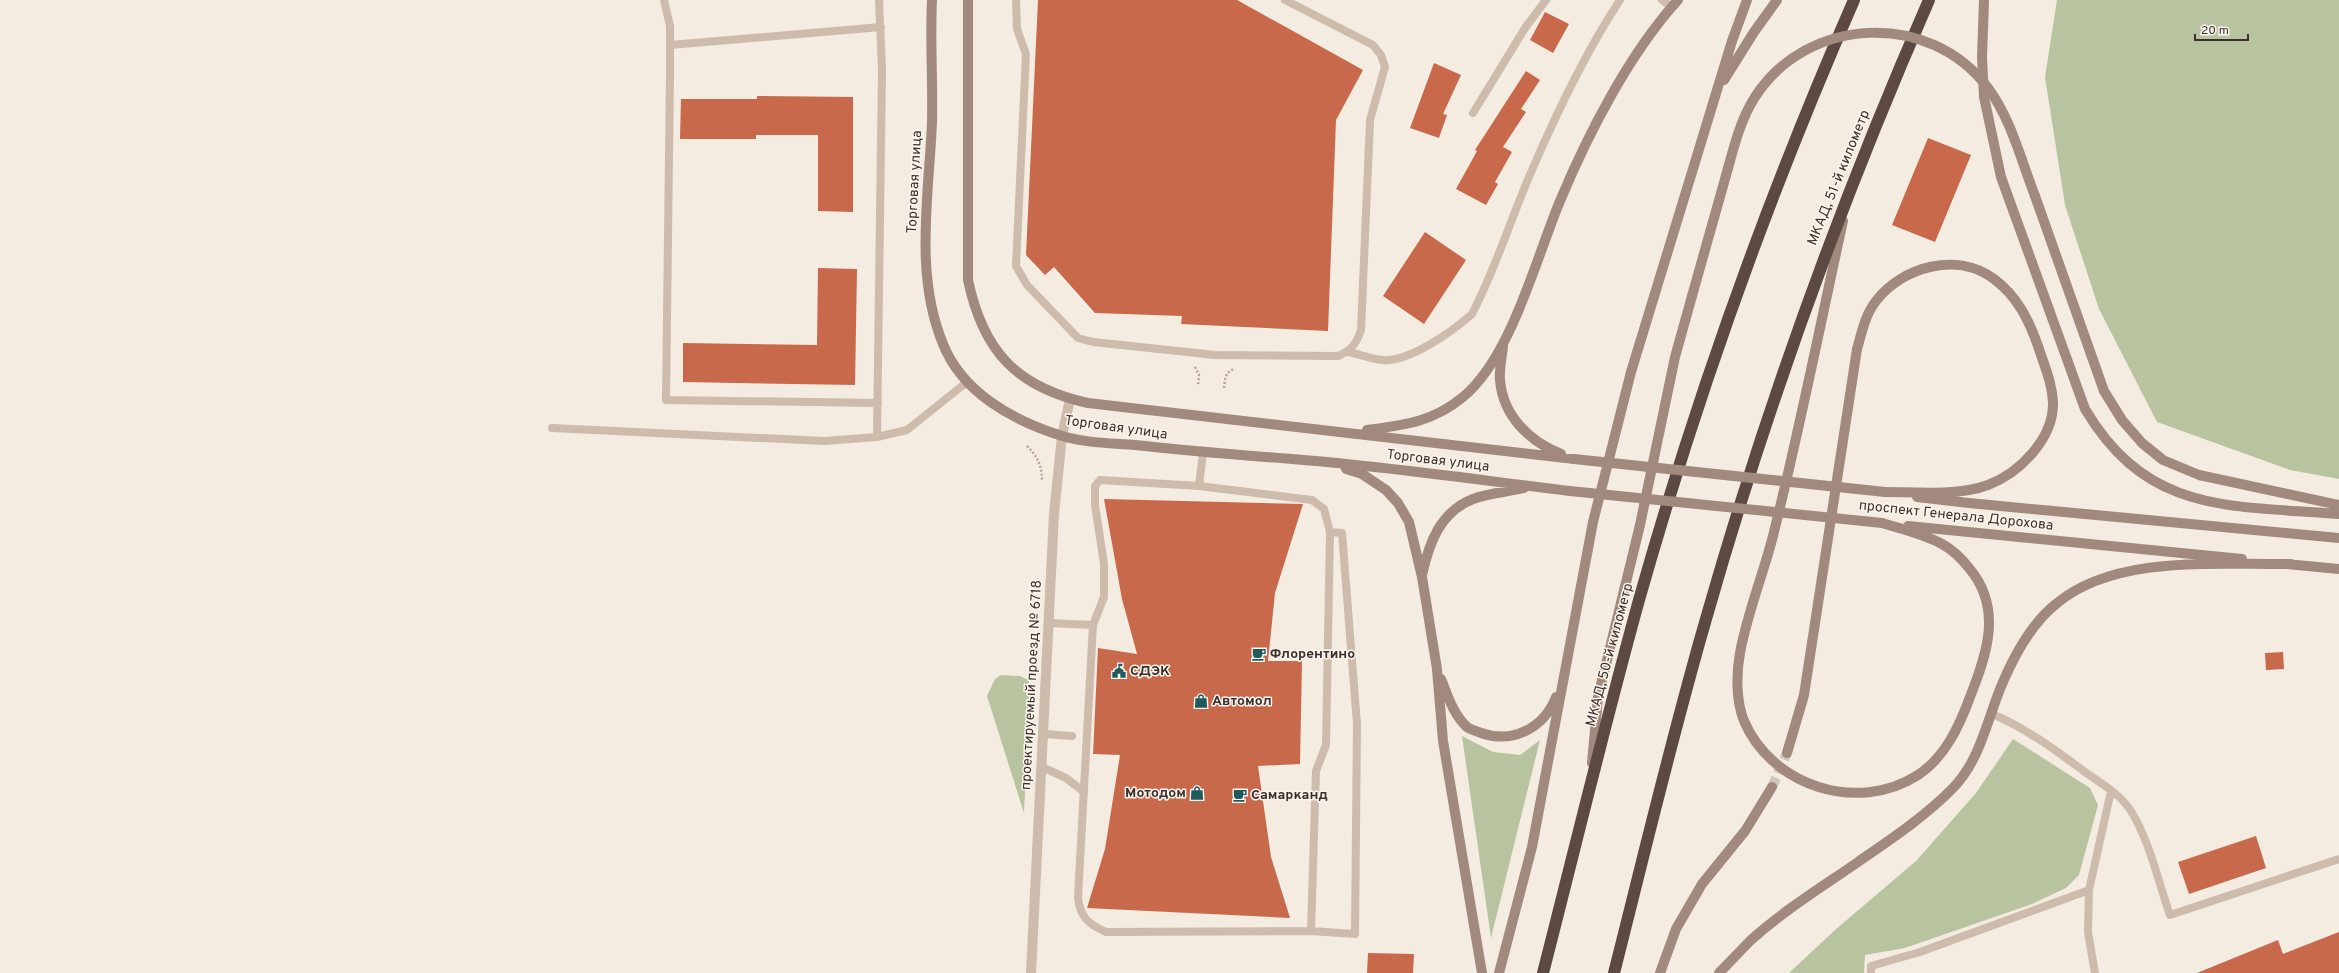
<svg xmlns="http://www.w3.org/2000/svg" width="2339" height="973" font-family="Overpass,sans-serif">
<rect width="100%" height="100%" fill="#f4ebe1"/>
<!-- green -->
<path fill="#b8c4a0" d="M2057,0H2339V479L2290,470L2157,422L2099,309L2065,205L2045,77Z
M1001,675L1020,676L1028,680L1030,686L1024,813L987,696L995,679Z
M1462,736L1493,752L1520,755L1540,740L1491,938Z
M2013,739L2090,788L2098,805L2079,875L2066,888L2032,904L1905,948L1865,955L1864,973H1789L1835,930L1916,861L1976,793Z"/>
<!-- building -->
<path fill="#c8694b" d="M1038,0H1237L1363,70L1336,120L1328,331L1181,324L1182,316L1095,313L1054,267L1045,275L1026,255Z
M1545,12L1569,24L1553,53L1530,40Z
M1434,63L1461,75L1443,114L1447,115L1439,138L1410,128Z
M1526,71L1540,80L1521,109L1526,112L1503,147L1512,152L1495,182L1498,184L1486,205L1456,189L1477,151L1475,150Z
M757,96L853,97V212L818,211V135H756V139H680L681,99H757Z
M1928,138L1971,155L1935,242L1892,225Z
M1425,232L1466,260L1424,324L1383,296Z
M818,268L857,269L855,385L683,382V343L817,345Z
M1104,499L1303,504L1275,593L1268,661H1302L1300,764L1258,766L1271,857L1290,918L1087,908L1105,849L1120,755L1093,754L1098,648L1137,654L1122,599Z
M2283,652L2284,669L2266,670L2265,653Z
M2256,836L2266,868L2189,894L2178,862Z
M2339,932V973H2197L2278,940L2283,954Z
M1368,953L1414,954L1413,973H1367Z"/>
<g fill="none" stroke-linecap="round" stroke-linejoin="round">
<!-- secondary-tunnel -->
<path stroke="#cfc6bd" stroke-width="10" stroke-dasharray="10 5" stroke-linecap="butt" d="M1772,787L1787,753"/>
<!-- path -->
<path stroke="#b9a596" stroke-width="2.5" stroke-dasharray="2 2" stroke-linecap="butt" d="M1195,367L1199,375L1198,385
M1224,388C1225,380 1225,372 1234,369
M1027,446C1038,457 1042,466 1042,481"/>
<!-- lane -->
<path stroke="#cdbbac" stroke-width="8" d="M664,0L670,26V75L666,400L878,403
M1016,0L1017,29L1026,54L1016,266L1027,285L1078,338L1093,342L1215,355L1338,356C1352,350 1356,344 1361,330L1370,120L1385,67L1381,55L1373,45L1285,0
M1662,0L1672,7
M670,45L881,27
M1473,113L1525,28L1546,0
M1348,352C1359,354 1371,359 1382,360C1408,363 1453,331 1472,314C1496,268 1511,218 1532,170C1557,112 1585,53 1620,0
M552,428L824,441L877,437L907,430L967,382
M877,437L882,70L879,0
M1199,486L1203,453
M1049,623L1093,625
M1992,714C2026,728 2055,750 2085,772C2101,783 2121,795 2131,811C2150,842 2158,881 2170,915L2339,859
M1044,734L1072,736
M1042,767L1066,778L1084,792
M1311,931L1316,771L1326,745L1330,532L1342,533L1357,724L1355,934L1311,931L1106,932C1088,924 1080,917 1078,897L1093,625L1104,597V564L1095,505V486L1100,480L1199,486L1312,500L1324,509L1330,532
M1871,973V966L1920,952L2089,890
M2095,973L2088,932L2089,890L2111,791"/>
<!-- street -->
<path stroke="#cdbbac" stroke-width="10" d="M1031,973L1054,514L1062,436L1070,399"/>
<!-- secondary -->
<path stroke="#a18a7d" stroke-width="10" d="M932,0C930,41 933,81 932,122C929,195 914,274 943,344C962,392 1012,420 1059,435C1083,443 1110,443 1135,445C1187,451 1240,455 1292,459C1385,466 1478,480 1570,491
M968,0V280C983,351 1016,387 1088,403L1574,459
M1984,0L1982,58L1984,97L2001,177L2085,409C2148,515 2230,505 2339,514
M1724,80L1754,32L1777,0
M2035,196L2104,391L2122,420L2142,443L2163,460L2199,475L2339,505
M1843,221C1820,326 1799,432 1773,536C1763,575 1747,614 1740,653C1736,674 1736,701 1744,721C1772,786 1857,814 1918,775C1945,757 1959,727 1970,697C1987,654 2003,608 1969,568C1962,559 1953,550 1942,544C1924,534 1902,529 1882,523
M1503,346C1502,357 1499,369 1500,380C1503,416 1529,441 1561,454
M1367,430C1404,425 1433,422 1463,397C1511,358 1536,258 1560,201C1588,134 1629,54 1678,0
M1346,469L1362,474L1386,490L1398,503L1409,522L1422,577L1437,669L1443,741L1482,973
M1917,497L1969,503L2339,538
M1908,526L2242,559
M2286,564L2339,569
M1422,575C1429,543 1440,512 1473,499C1489,493 1508,492 1524,488
M1441,679C1448,696 1453,714 1467,727C1471,730 1477,731 1481,733C1513,744 1544,728 1556,697
M1787,753L1804,695L1857,349C1862,332 1865,315 1876,301C1902,267 1957,251 1994,279C2017,296 2029,320 2038,346C2044,365 2052,382 2053,402C2054,438 2020,473 1988,485C1959,496 1916,492 1885,492
M1592,763L1598,697L1640,525L1675,357L1692,296
M1499,973L1532,847L1593,522L1631,372L1732,41L1747,0
M1660,973L1676,929L1702,884L1745,831L1772,787
M1719,973C1730,962 1740,951 1751,940C1783,911 1822,887 1858,862C1891,839 1923,818 1951,790C1981,761 1987,718 2003,682C2015,654 2032,623 2056,604C2115,554 2218,565 2291,564"/>
<!-- highway -->
<path stroke="#5c4a42" stroke-width="12" d="M1543,973C1575,848 1605,723 1639,600C1697,395 1769,194 1854,0
M1614,973C1644,855 1672,736 1706,619C1766,408 1841,201 1929,0"/>
<!-- secondary-bridge -->
<path stroke="#a18a7d" stroke-width="10" d="M1692,296C1703,257 1714,218 1725,179C1733,151 1739,122 1755,97C1807,16 1930,10 1988,88C2011,119 2021,160 2035,196
M1574,459L1885,492
M1570,491L1882,523"/>
</g>
<!-- icons -->
<defs>
<symbol id="cafe-bare" viewBox="-9 -9 18 18"><path d="M-5.5-4.5H6V0H3Q3 3.5 0 3.5H-2.5Q-5.5 3.5-5.5 0ZM3-3.2v2h1.7v-2ZM-6 4.5H4V6H-6Z" fill="#1f5a5e" stroke="#fbf5ee" stroke-width="2.5" paint-order="stroke"/></symbol>
<symbol id="civic-bare" viewBox="-9 -9 18 18"><path d="M-.6-6.5H3V-4.5H.6V-3L4-1V1h2V6H-6V1h2V-1L-.6-3ZM-1.2 2.5V6h2.4V2.5Z" fill="#1f5a5e" stroke="#fbf5ee" stroke-width="2.5" paint-order="stroke"/></symbol>
<symbol id="shop-bare" viewBox="-9 -9 18 18"><path d="M-5-2.5h2.3a2.7 3.5 0 0 1 5.4 0H5L5.5 6h-11ZM-1.5-2.5h3a1.5 2.3 0 0 0-3 0Z" fill="#1f5a5e" stroke="#fbf5ee" stroke-width="2.5" paint-order="stroke"/></symbol>
</defs>
<g fill-rule="evenodd">
<use href="#cafe-bare" x="1249" y="644" width="20" height="20"/>
<use href="#civic-bare" x="1109" y="661" width="20" height="20"/>
<use href="#shop-bare" x="1191" y="691" width="20" height="20"/>
<use href="#shop-bare" x="1187" y="783" width="20" height="20"/>
<use href="#cafe-bare" x="1230" y="785" width="20" height="20"/>
</g>
<g text-anchor="middle" dominant-baseline="central" stroke-width="3" stroke-linejoin="round" paint-order="stroke">
<!-- street labels -->
<g font-size="14" fill="#3b302b" stroke="#fbf5ee">
<text transform="translate(1839 178) rotate(-68)">МКАД, 51-й километр</text>
<text transform="translate(915 182) rotate(-87)">Торговая улица</text>
<text transform="translate(1116 428) rotate(8)">Торговая улица</text>
<text transform="translate(1438 461) rotate(7)">Торговая улица</text>
<text transform="translate(1956 516) rotate(6)">проспект Генерала Дорохова</text>
<text transform="translate(1610 655) rotate(-75)">МКАД, 50-й километр</text>
<text transform="translate(1032 685) rotate(-87)">проектируемый проезд № 6718</text>
</g>
<!-- poi labels -->
<g font-size="14" font-weight="bold" fill="#3b302b" stroke="#fbf5ee" text-anchor="start">
<text x="1270" y="654">Флорентино</text>
<text x="1130" y="671">СДЭК</text>
<text x="1212" y="701">Автомол</text>
<text x="1186" y="793" text-anchor="end">Мотодом</text>
<text x="1251" y="795">Самарканд</text>
</g>
</g>
<!-- scale -->
<path d="M2195 34v6h53v-6" fill="none" stroke="#3b302b" stroke-width="2"/>
<text x="2201" y="34" font-size="12" fill="#3b302b" stroke="#fbf5ee" stroke-width="3" paint-order="stroke">20 m</text>
</svg>
